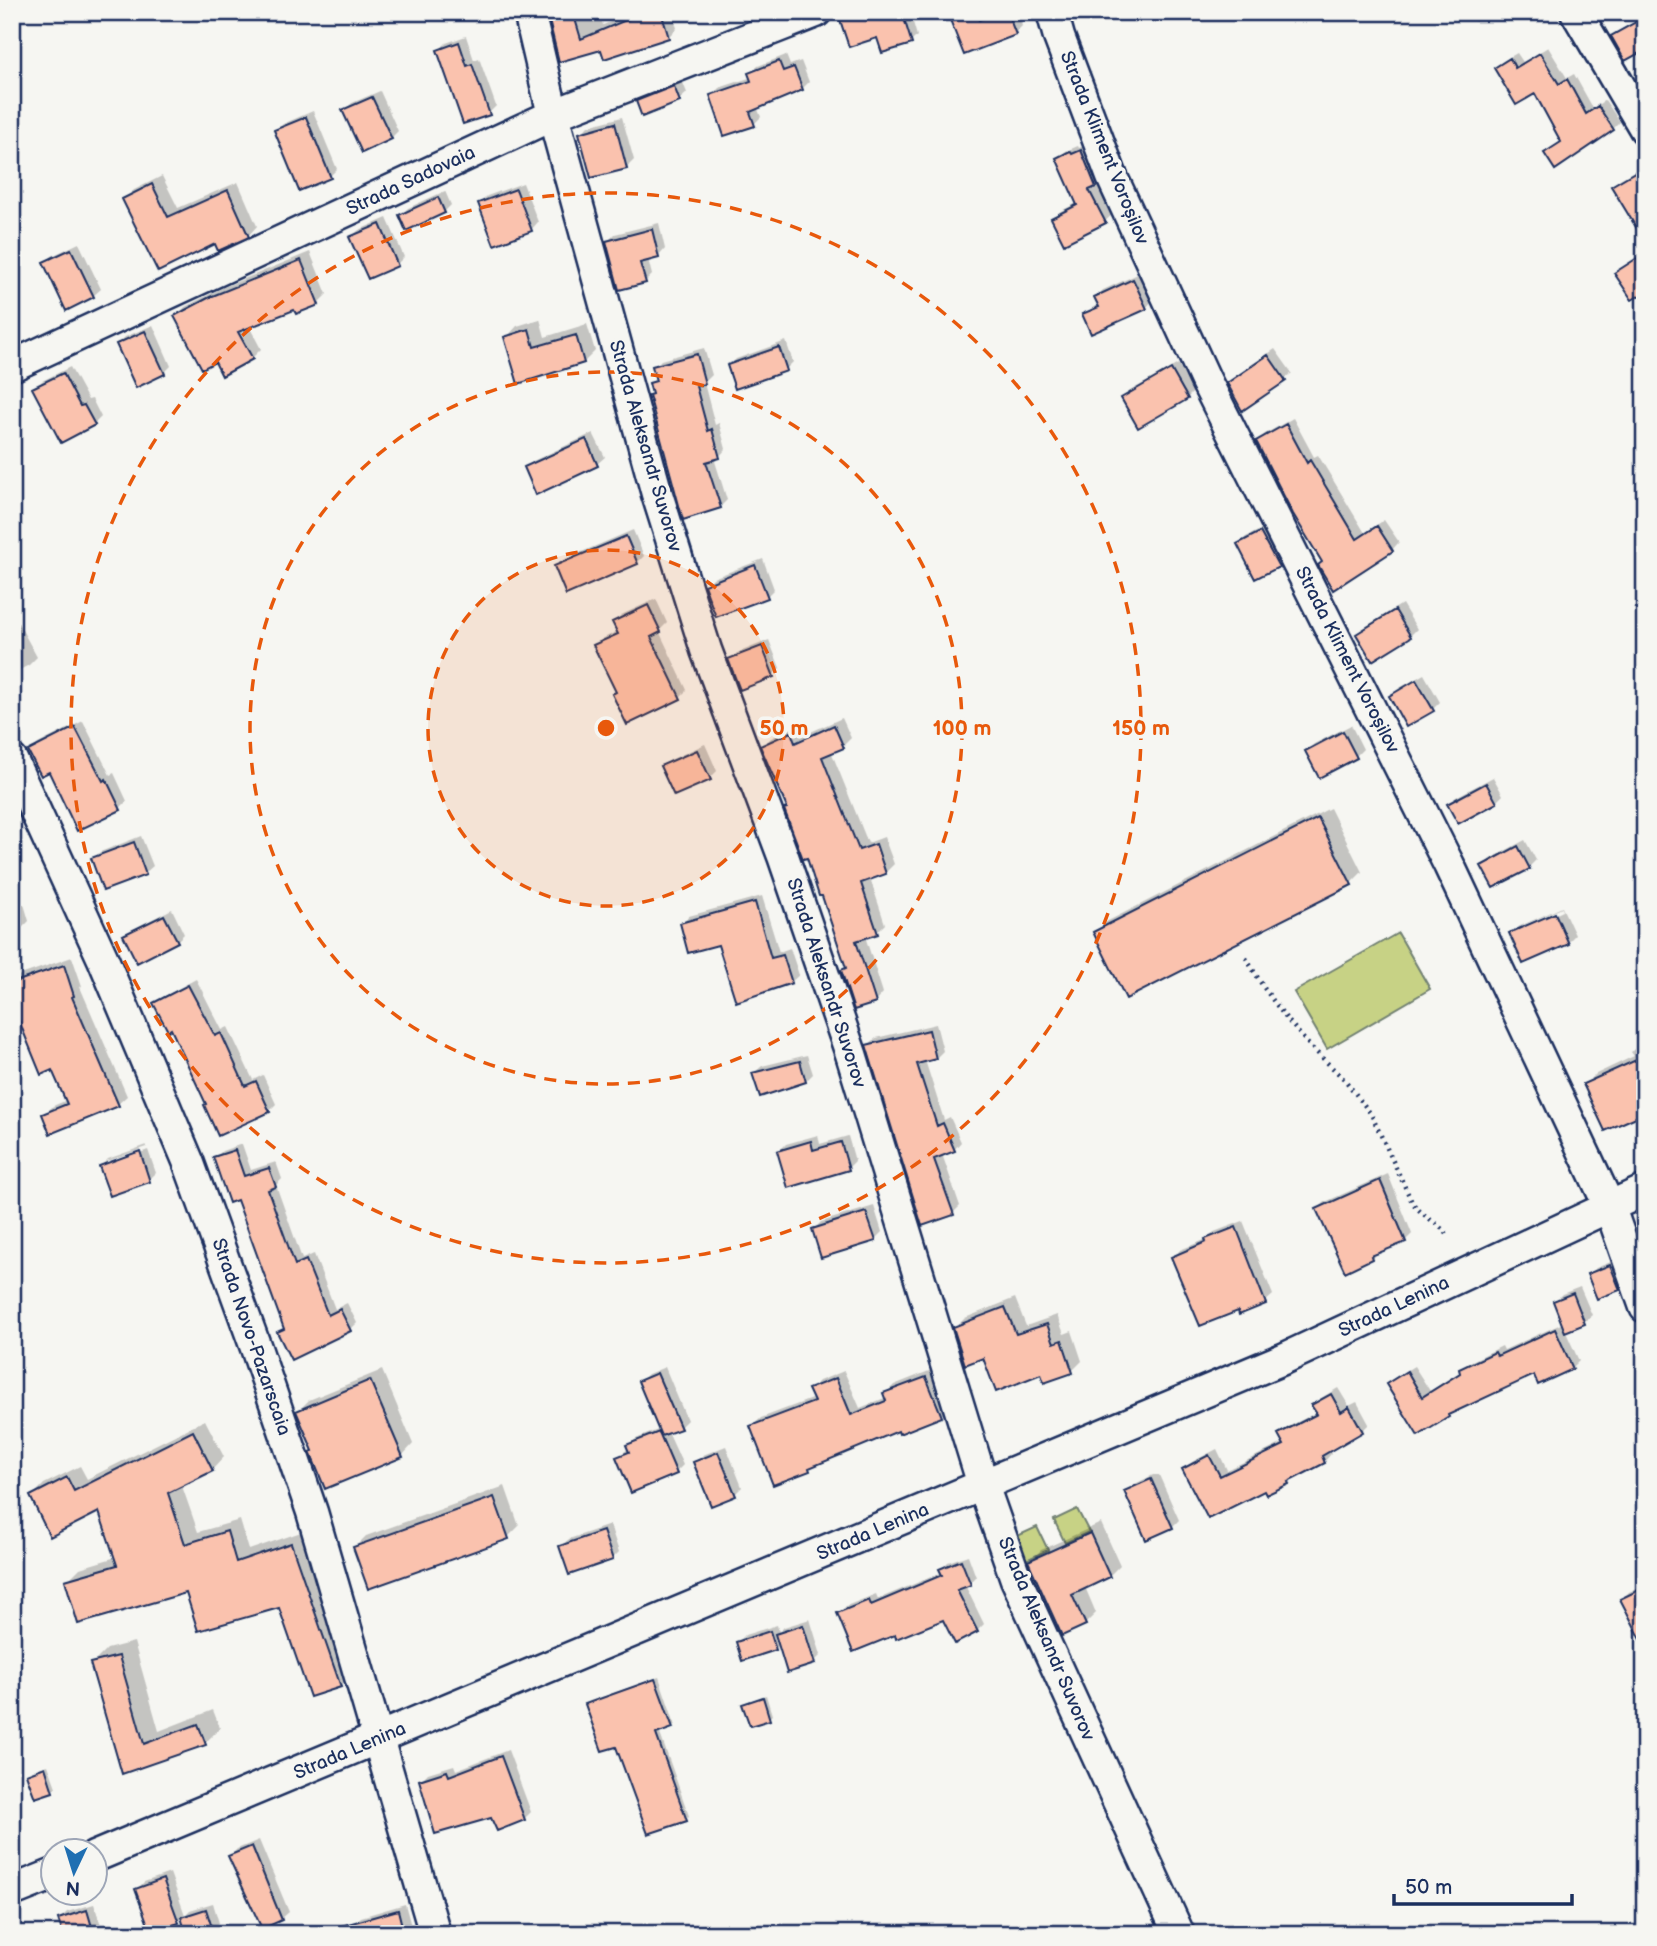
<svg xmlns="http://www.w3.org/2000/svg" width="1657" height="1946" font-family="'Balsamiq Sans',sans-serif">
<rect width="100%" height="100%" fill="#f6f6f2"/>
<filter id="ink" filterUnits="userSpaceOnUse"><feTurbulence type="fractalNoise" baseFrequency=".0143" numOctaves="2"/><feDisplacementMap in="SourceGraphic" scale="14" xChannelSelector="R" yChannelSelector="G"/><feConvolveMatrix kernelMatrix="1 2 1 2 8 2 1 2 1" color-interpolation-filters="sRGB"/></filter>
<g filter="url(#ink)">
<!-- green -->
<path fill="#c7d285" stroke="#718072" stroke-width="2" d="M1398,933L1430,989L1327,1049L1294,992Z
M1077,1509L1089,1532L1065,1543L1054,1520Z
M1037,1527L1048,1550L1024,1561L1013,1538Z"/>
<!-- shadow -->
<path fill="#0003" fill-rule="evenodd" d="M549,12H599L603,25L635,12H672L677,28L668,37L602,48L560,60Z
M855,12H910L917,36L911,42L878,36L842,20L848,14Z
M949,12H986L987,14L992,12H1017L1022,26L1015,33Z
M1276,12H1295L1279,19Z
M1468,12H1489L1475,22Z
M1645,16V48L1613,37L1620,30Z
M466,36L474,60L479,58L496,106L489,113L439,50L446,43Z
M1548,47L1567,78L1574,74L1593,108L1605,100L1620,122L1613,129L1546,154L1562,140L1535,92L1496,68L1503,61L1517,53L1523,62Z
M786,55L790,65L801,61L809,82L802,89L757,107L761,117L754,124L712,95L719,88L752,77L750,73L758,66Z
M682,80L687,93L679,100L643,115L638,102L645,95Z
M380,91L398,131L391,138L344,111L352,103Z
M313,111L337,169L330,176L300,189L276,131L283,124Z
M622,117L634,160L627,167L593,176L581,134L588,126Z
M1088,144L1103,178L1097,184L1112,215L1104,222L1053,218L1061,211L1077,203L1058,158L1066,151L1078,146L1079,148Z
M1645,165V238L1613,186L1620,179Z
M162,176L178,208L238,182L257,226L248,236L216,242L124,199L134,190Z
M523,183L538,222L531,230L480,203L487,196Z
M445,191L451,205L444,212L401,215L408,208Z
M387,218L404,257L397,264L351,237L359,230Z
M659,223L665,249L658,257L648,259L652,275L645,282L608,241L615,234Z
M79,243L101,289L93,296L45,263L52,256Z
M310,252L327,294L318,303L295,307L249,326L261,349L252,358L215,360L176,317L185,307L222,288Z
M1140,273L1153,300L1146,308L1084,315L1092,308L1099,304L1096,297L1103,290Z
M12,307L21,331L12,338Z
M540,319L545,337L587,324L595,351L584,362L520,382L506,338L517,326Z
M153,325L171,366L164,373L118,344L125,337Z
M786,341L793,362L786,369L729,366L736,359Z
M704,348L712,375L704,383L715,425L719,423L726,449L719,457L714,458L727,500L720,507L650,395L653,393L651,383L657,378L654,367L661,360Z
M1275,349L1292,373L1284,380L1229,383L1236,376Z
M1178,364L1194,391L1187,398H1123L1130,391Z
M70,367L88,400L92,399L101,417L94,424L35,389L42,381Z
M1293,418L1314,457L1318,455L1365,533L1384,520L1399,542L1392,550L1324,561L1258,441L1265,434Z
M593,433L605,457L597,464L537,492L526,468L533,461Z
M1268,526L1285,559L1278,566L1239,544L1246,537Z
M633,530L644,556L637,563L556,567L563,560Z
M763,559L774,589L767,596L706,585L713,578Z
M656,599L667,623L659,631L687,690L680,697L595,646L602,639L618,631L614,623L621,615Z
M1402,604L1417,629L1410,636L1358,634L1365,627Z
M15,617L37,657L29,665L12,674V618Z
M769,640L780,668L773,675L730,660L737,653Z
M1424,674L1440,702L1433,709L1407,724L1391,696L1398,689Z
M842,718L851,738L843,746L831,751L868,843L884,837L894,864L885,873L870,878L885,924L877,932L865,936L883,993L875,1002L843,971L847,966L823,893L763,746L771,738L799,725L804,735Z
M83,721L110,775L114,773L127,801L120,808L50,770L30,752L38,744Z
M1351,725L1363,749L1356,756L1307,751L1314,744Z
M705,744L717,771L710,778L662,767L670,760Z
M1493,777L1503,795L1496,802L1449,804L1456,797Z
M1330,808L1362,872L1351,883L1127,997L1095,933L1106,922Z
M141,836L153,866L145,873L104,889L93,859L100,852Z
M1525,840L1536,860L1529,867L1483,866L1490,859Z
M12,871L21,904H24L29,921L22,928L12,931Z
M762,896L779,952L790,948L799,975L791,982L682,924L689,916Z
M1562,907L1575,935L1568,942L1511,934L1518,927ZM1562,908L1563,911L1517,932V928Z
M172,909L184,934L177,941L125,936L133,929Z
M72,957L82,986L80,987L127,1096L118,1104L44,1115L53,1106L67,1100L53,1068L18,1014L12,1016V978Z
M196,979L222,1030L228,1027L253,1080L263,1075L276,1104L269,1111L172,1027L155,1004L163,997Z
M936,1024L943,1051L936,1058L925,1060L944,1120L950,1117L961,1142L954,1150L942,1154L960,1206L953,1213L868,1045L876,1038Z
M1645,1039V1111L1585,1085L1596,1074L1634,1056L1631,1052Z
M807,1055L813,1074L806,1081L754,1073L762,1066Z
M818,1135L820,1144L848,1136L855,1161L848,1168L779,1151L786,1144Z
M242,1144L251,1170L276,1162L282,1179L276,1185L302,1259L314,1254L335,1309L347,1303L357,1323L350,1330L279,1332L285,1326L238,1198L215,1158L222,1151Z
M147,1145V1147L107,1161V1165L148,1150L156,1173L149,1180L101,1166L108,1159Z
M1388,1174L1412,1234L1405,1241L1378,1251L1371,1258L1318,1209L1325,1202Z
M874,1206L882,1232L875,1239L814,1229L821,1222Z
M1243,1221L1273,1295L1265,1302L1240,1312L1173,1258L1180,1250L1207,1239L1214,1232Z
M1618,1259L1627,1281L1619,1288L1598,1297L1589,1275L1596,1268Z
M1580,1287L1592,1315L1584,1322L1565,1330L1579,1361L1572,1368L1535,1373L1453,1411L1448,1416L1388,1384L1396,1377L1414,1366L1430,1391L1462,1371L1461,1370L1468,1363L1502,1346L1504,1350L1563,1323L1555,1301L1562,1294Z
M1015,1298L1026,1326L1057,1315L1064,1334L1072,1331L1082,1361L1072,1371L984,1355L955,1328L965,1318Z
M665,1367L687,1420L680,1427L668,1432L683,1465L676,1472L618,1457L629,1448L628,1446L636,1439L660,1429L640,1382L648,1374Z
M934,1369L949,1407L941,1416L899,1429L813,1465L809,1469L752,1426L761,1418L814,1398L810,1390L819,1381L844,1371L860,1408L887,1397L885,1394L894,1385Z
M382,1370L413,1444L402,1456L314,1450L298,1411L309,1400Z
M1338,1388L1349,1406L1357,1402L1369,1424L1362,1431L1329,1450L1331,1454L1324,1462L1265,1488L1184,1470L1192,1462L1217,1449L1227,1470L1285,1442L1281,1435L1288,1427L1317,1412L1313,1405L1321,1398Z
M205,1420L224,1457L212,1470L182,1486L198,1532L240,1520L249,1550L304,1531L352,1673L340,1686L280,1605L187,1590L67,1581L80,1568L116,1557L100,1510L32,1496L44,1484L80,1466L87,1479Z
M726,1446L742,1487L735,1494L695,1462L703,1455Z
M1153,1475H1159L1179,1520L1172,1527L1126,1492L1133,1485Z
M505,1486L519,1526L508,1537L355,1547L366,1536Z
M1101,1523L1120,1565L1109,1576L1085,1587L1096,1613L1085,1624L1030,1561L1041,1550Z
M610,1525L619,1552L612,1559L561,1546L569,1539Z
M968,1555L976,1577L970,1583L965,1585L984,1624L977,1631L944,1618L896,1633L839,1613L846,1606L876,1594L878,1599L943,1572L941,1569L948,1562Z
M1645,1585V1637L1622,1599L1629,1592Z
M810,1619L821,1655L814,1662L780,1644L775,1649L738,1642L745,1635L777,1625L779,1632L784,1627Z
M134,1642L159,1731L213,1710L220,1728L205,1743L123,1772L92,1664L107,1649Z
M659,1677L675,1724L672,1727L659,1731L689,1816L686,1819L617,1745L587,1704L590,1701Z
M766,1695L772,1715L769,1718L744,1705L748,1702Z
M508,1750L531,1812L524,1819L492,1816L421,1780L428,1773L454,1765L456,1770Z
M48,1765L56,1787L52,1790L36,1795L28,1774L31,1771Z
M259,1840L289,1912L281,1919L230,1856L237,1849Z
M170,1873L185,1915L190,1910L213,1903L219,1923L212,1930L182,1917L178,1921L137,1889L144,1882Z
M94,1904L104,1934H65L60,1919L67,1912Z
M405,1904L411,1926L407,1930L408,1934H356L353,1924L361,1917Z"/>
<!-- building -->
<path fill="#fac2ae" stroke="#1b2f5e" stroke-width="2" d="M547,12H573L581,39L645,12H661L669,38L604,59L601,50L559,62Z
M863,12H902L912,44L882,53L877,38L849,47L840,20Z
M947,12H976L979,20L1000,12H1007L1016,35L964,55Z
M1645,17V50L1625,61L1611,36Z
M459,42L467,66L472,64L490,115L463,124L437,50Z
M1540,53L1559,84L1567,79L1586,114L1598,106L1614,130L1555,170L1544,153L1561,142L1535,94L1516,105L1494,68L1510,58L1515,68Z
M779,61L783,71L794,67L803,90L750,112L755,126L724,136L710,95L751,81L748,73Z
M674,86L680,102L642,117L636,101Z
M372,97L392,139L362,153L342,110Z
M306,117L331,178L299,191L274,130Z
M615,123L627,169L591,178L579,133Z
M1081,150L1096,187L1089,190L1106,223L1064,244L1051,218L1077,205L1056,158L1070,151L1072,154Z
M1645,166V242L1611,186Z
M152,184L168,217L228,190L249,237L218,251L215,244L158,272L122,199Z
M516,189L532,231L494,245L478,203Z
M438,197L445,213L406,231L399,215Z
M380,224L398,266L368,279L349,237Z
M652,229L659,258L640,263L646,283L619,290L606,241Z
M71,249L94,297L66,311L43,262Z
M1645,253V292L1632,300L1614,273Z
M301,260L319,305L296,314L294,310L238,332L253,359L222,376L215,362L202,369L174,316L210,297Z
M1133,279L1147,309L1091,334L1082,314L1099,307L1094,297Z
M529,329L534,347L576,335L584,363L518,384L504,337Z
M145,331L165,374L136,388L116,344Z
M779,347L787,371L735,389L727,365Z
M697,354L705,384L696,386L708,431L712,429L720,458L706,462L721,508L683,520L649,395L652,394L649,383L656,381L652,366Z
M1268,355L1286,381L1242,411L1227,383Z
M1171,369L1188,399L1138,428L1121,398Z
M63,373L80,406L84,405L95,425L61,443L32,388Z
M1286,424L1307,463L1310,460L1357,539L1377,526L1393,551L1333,590L1318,565L1322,562L1293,514L1256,441Z
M586,439L598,466L536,495L524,467Z
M1260,532L1279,567L1255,579L1237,544Z
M626,536L638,564L566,595L554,566Z
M755,565L768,598L716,617L704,585Z
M648,605L661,632L651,637L681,699L627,725L612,694L616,692L593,645L618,634L612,622Z
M1395,610L1411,637L1372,661L1356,634Z
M762,646L774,677L740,690L728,659Z
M1416,680L1434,711L1406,727L1389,696Z
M834,725L844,748L822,757L859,850L876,844L886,874L861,883L878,934L856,941L876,1003L854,1010L841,970L846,968L822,896H819L807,858L803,859L784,809L787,808L760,746L791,732L795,743Z
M75,727L103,781L106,779L121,810L77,831L49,772L41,776L28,751Z
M1343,731L1357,758L1319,778L1305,751Z
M697,750L711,780L674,796L660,766Z
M1486,783L1497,803L1458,824L1447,804Z
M1318,818L1352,885L1126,999L1093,932Z
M134,842L146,875L103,891L91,858Z
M1518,846L1530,869L1493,888L1481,866Z
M755,902L771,958L783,955L792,983L736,1002L718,945L688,953L680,923Z
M1555,913L1569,944L1523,964L1509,933Z
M164,915L178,942L137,963L123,935Z
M64,965L74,996L72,997L119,1106L50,1134L42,1114L67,1104L52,1070L41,1075L17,1016L12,1018V983Z
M188,985L215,1036L221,1033L245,1086L256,1081L270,1112L218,1136L204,1105L206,1104L171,1029L168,1031L153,1003Z
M929,1030L936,1059L917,1064L937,1126L943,1123L955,1151L934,1159L954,1215L922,1226L866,1045Z
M1645,1056V1113L1605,1131L1583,1084Z
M800,1061L806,1082L760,1097L752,1073Z
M811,1141L813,1150L841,1142L849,1170L788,1188L777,1151Z
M235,1150L244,1176L269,1168L276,1187L268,1190L295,1265L306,1260L328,1315L340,1309L351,1331L291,1360L277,1332L284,1329L237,1200L229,1203L213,1157Z
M140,1151L150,1182L110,1196L99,1166Z
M1380,1180L1406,1242L1371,1256L1372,1259L1345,1272L1316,1209Z
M866,1212L876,1241L821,1258L812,1229Z
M1236,1227L1266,1304L1239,1315L1238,1311L1200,1326L1171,1257L1206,1242L1205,1239Z
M1610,1265L1620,1290L1597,1299L1587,1274Z
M1573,1293L1585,1324L1565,1332L1553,1301Z
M1005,1307L1016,1334L1047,1324L1054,1343L1062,1340L1073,1373L1044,1383L1041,1374L996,1392L983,1358L965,1365L953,1327Z
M1555,1329L1573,1369L1538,1385L1534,1375L1448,1415L1449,1417L1418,1436L1386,1384L1407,1371L1422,1397L1460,1373L1459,1369L1495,1352L1497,1356Z
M657,1373L681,1429L661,1436L638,1381Z
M926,1377L942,1417L899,1434L898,1431L809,1468L810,1471L773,1485L750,1426L814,1402L808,1389L836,1378L851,1415L886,1401L883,1393Z
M370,1380L403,1457L325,1489L310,1452L313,1451L296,1411Z
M1331,1394L1341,1412L1349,1407L1363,1432L1322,1456L1325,1463L1288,1482L1289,1484L1266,1495L1264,1491L1208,1519L1182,1469L1209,1455L1220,1476L1284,1445L1278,1434L1317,1414L1311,1405Z
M193,1431L213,1471L168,1493L185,1544L227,1531L236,1562L291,1543L341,1687L310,1697L279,1608L198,1631L186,1593L78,1624L65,1580L117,1565L99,1512L50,1537L30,1496L67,1477L74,1491Z
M659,1432L677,1474L631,1493L616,1457L629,1452L626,1445Z
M718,1452L736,1496L711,1506L693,1462Z
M1151,1479L1173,1528L1146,1540L1124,1491Z
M494,1497L509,1539L368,1589L353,1547Z
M603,1531L613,1560L569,1575L559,1546Z
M1090,1533L1110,1577L1072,1595L1086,1625L1062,1636L1028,1561Z
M961,1560L971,1585L957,1590L978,1632L955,1644L943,1620L896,1639L895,1635L853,1652L837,1613L869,1600L871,1605L942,1575L939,1569Z
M1645,1587V1647L1620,1599Z
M803,1625L815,1664L787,1673L775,1634Z
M770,1631L776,1650L742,1661L736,1642Z
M119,1656L144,1744L198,1724L206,1745L122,1774L90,1663Z
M655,1679L673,1728L656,1734L687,1821L648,1834L616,1747L602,1751L585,1704Z
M763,1697L770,1720L750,1726L742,1704Z
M501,1756L525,1820L497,1831L491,1818L435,1834L419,1780L447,1771L449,1776Z
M45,1767L53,1792L35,1798L26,1774Z
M252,1846L282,1920L262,1929L228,1856Z
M163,1879L179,1923L151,1933L135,1889Z
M206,1909L214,1934H186L181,1917Z
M87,1910L94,1934H63L58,1919Z
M398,1910L404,1934H335L334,1928Z"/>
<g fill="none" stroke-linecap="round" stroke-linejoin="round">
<defs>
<path id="minor" d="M529,12L553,115L657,494L706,650L783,856L851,1054L983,1485L1016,1579L1179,1934
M1052,12L1059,37L1112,177L1206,381L1449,865L1610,1208L1645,1307
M1576,12L1645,129
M12,366L553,115L816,12
M12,760L103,959L188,1161L256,1348L312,1512L435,1934
M94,1857L1283,1359L1645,1190
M12,1891L52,1875"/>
</defs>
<!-- minor casing -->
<use href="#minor" stroke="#1b2f5e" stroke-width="35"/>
<!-- path -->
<path stroke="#1b2f5e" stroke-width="4.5" stroke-dasharray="2 5" stroke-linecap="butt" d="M1246,958L1264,988L1286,1018L1309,1045L1345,1080L1371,1114L1412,1202C1422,1216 1437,1222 1448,1235"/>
<!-- minor -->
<use href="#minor" stroke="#f6f6f2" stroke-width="30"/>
</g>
</g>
<!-- distance rings -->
<circle cx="606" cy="728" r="178" fill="#e8590c" fill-opacity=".12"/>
<g fill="none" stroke="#e8590c" stroke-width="3.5" stroke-dasharray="12 9">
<circle cx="606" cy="728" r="178"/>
<circle cx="606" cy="728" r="356"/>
<circle cx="606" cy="728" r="535"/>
</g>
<g text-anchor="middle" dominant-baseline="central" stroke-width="7" stroke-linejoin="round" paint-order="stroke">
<!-- street labels -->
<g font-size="19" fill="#1b2f5e" stroke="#f6f6f2">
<text transform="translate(1104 148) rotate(68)">Strada Kliment Voroșilov</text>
<text transform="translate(411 181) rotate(-25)">Strada Sadovaia</text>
<text transform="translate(645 446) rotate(74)">Strada Aleksandr Suvorov</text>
<text transform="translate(1347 660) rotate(63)">Strada Kliment Voroșilov</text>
<text transform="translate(826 983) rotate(72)">Strada Aleksandr Suvorov</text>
<text transform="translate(1394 1307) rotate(-25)">Strada Lenina</text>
<text transform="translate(251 1337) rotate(71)">Strada Novo-Pazarscaia</text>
<text transform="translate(873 1532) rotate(-23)">Strada Lenina</text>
<text transform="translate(1046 1639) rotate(67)">Strada Aleksandr Suvorov</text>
<text transform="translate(350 1751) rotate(-23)">Strada Lenina</text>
</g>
</g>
<circle cx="606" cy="728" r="10" fill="#e8590c" stroke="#f6f6f2" stroke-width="3.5"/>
<g font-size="21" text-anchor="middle" font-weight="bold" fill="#e8590c" stroke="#f6f6f2" stroke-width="7" stroke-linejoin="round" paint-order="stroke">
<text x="784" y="735">50 m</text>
<text x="962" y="735">100 m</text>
<text x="1141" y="735">150 m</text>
</g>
<!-- margin -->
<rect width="1657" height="1946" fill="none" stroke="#f6f6f2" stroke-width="42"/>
<rect x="21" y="21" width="1615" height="1904" fill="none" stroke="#1b2f5e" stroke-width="2.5" filter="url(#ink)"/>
<!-- north arrow -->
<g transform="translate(74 1872) rotate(184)"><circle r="33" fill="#f6f6f2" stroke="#9ea6b7" stroke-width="2"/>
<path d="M0-5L12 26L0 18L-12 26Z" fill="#1f6fb2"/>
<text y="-10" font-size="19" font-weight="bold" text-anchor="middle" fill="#1b2f5e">N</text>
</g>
<!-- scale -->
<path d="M1394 1894v10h178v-10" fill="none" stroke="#1b2f5e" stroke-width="3.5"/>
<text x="1405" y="1894" font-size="21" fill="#1b2f5e" stroke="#f6f6f2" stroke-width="5" paint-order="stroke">50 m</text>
</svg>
